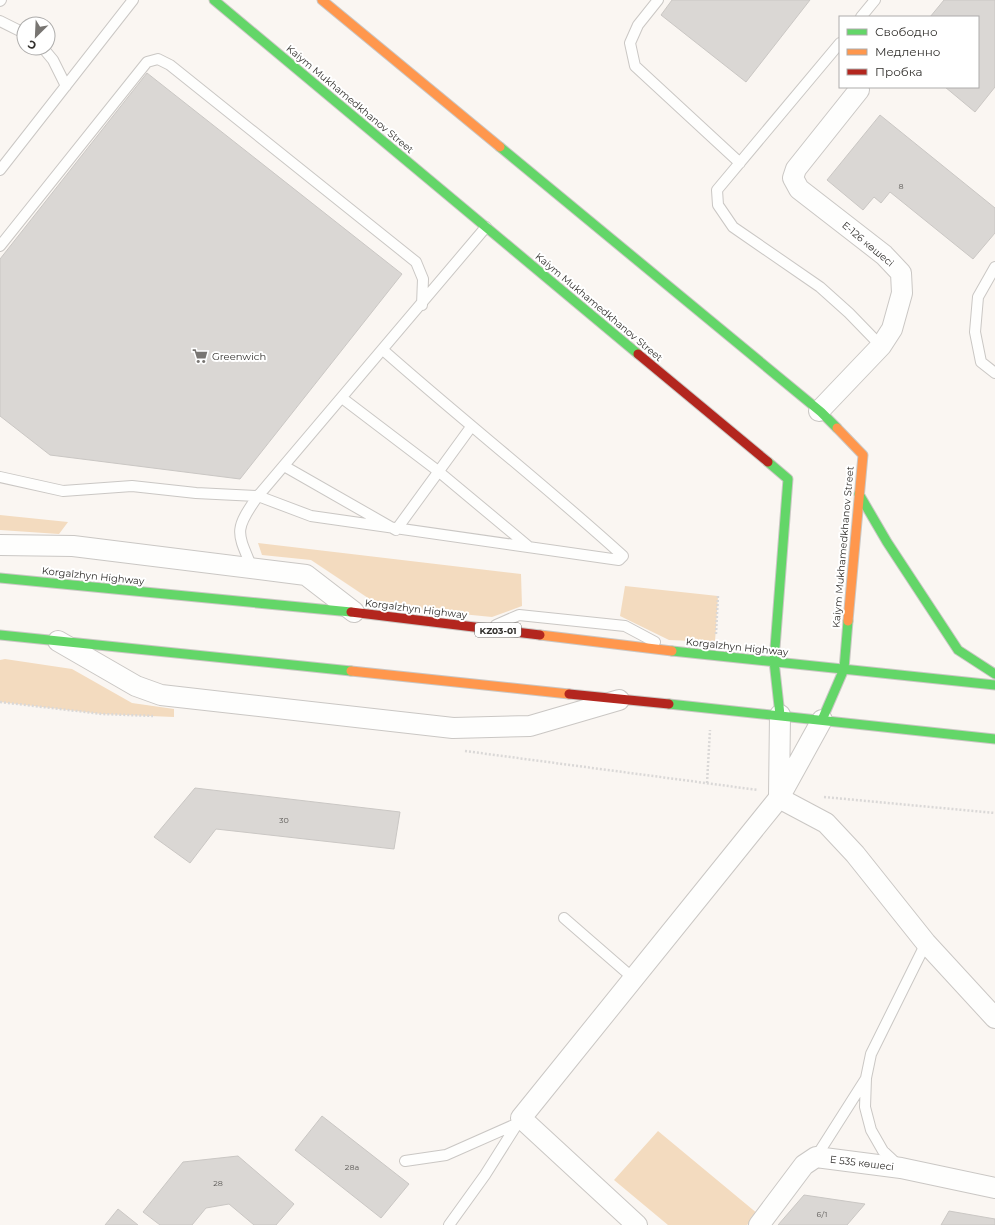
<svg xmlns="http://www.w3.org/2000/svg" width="995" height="1225" font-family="Montserrat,sans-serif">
<rect width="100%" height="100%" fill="#faf6f2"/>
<!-- green -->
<path fill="#f3dbbf" d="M0,515L68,522L59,534L0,530Z
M258,543L521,574L522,606L492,617L380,606L311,560L262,555Z
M625,586L718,596L715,642L669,640L620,616Z
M5,659L72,669L132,703L174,709V717L102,714L0,702V660Z
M658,1131L758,1214L747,1225H668L614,1180Z"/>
<!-- building -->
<path fill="#dad7d4" stroke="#cac7c4" d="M672,0H810L746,82L661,15Z
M944,0H995V87L975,112L945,87H978V17H930Z
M147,73L402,274L240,479L50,455L0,416V259Z
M880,115L995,208V233L973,259L890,192L881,203L874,197L863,210L827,180Z
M195,788L400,812L394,849L216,829L190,863L154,837Z
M322,1116L409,1184L381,1218L295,1150Z
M238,1156L294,1204L276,1225H254L229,1204L206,1208L192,1225H160L143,1212L183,1162Z
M804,1195L865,1204L847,1225H778Z
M118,1209L138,1225H105Z
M949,1211L995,1219V1225H941Z"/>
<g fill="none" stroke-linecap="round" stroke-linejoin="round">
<defs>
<path id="lane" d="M658,0L638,25L630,43L635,66L740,163
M0,1L1,0
M861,17L875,0
M0,21L24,33
M840,43L717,190L718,205L733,227L820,287L849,313L881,346
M43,48L53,60L66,86
M0,170L133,0
M0,246L147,62L158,59L170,65L416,262L423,279L422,305
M995,267L978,297L975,332L981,362L995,373
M342,398L438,471L528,546
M284,466L396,530L471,427
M0,477L63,491L132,486L196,493L258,496L311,516L619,560L623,556C545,485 462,420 383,350
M253,570C237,532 233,531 258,496L486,227
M496,625L519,615L625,626L655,642
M564,918L633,978
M816,1157L865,1080
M405,1161L446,1155L516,1124
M898,1165L883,1151L871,1130L865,1107L866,1078L871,1054L926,943
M449,1225L485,1175L521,1118"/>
<path id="street" d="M819,411L881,346L892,329L902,293L901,273L884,255L799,189L793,178L796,169L859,90
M0,545L73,546L306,575L354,612
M58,641L136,686L161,695L453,728L530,726L619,700
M779,796L780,715
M779,798L826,823L855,854L926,943L995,1018
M637,1225L521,1118L779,798L822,720
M759,1225L804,1165L816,1157L901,1168L995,1188"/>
<path id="fast" d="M214,0L638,354
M500,147L821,412L837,428
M768,462L788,479L774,661L780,715
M859,494L887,542L958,650L995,674
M0,578L351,612
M0,635L351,671
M672,651L995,685
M669,704L995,739
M822,720L844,669L848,621"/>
<path id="slow" d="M322,0L500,147
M837,428L863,455L848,621
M540,635L672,651
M351,671L569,694"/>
<path id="jam" d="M638,354L768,462
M351,612L540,635
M569,694L669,704"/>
</defs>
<!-- lane casing -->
<use href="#lane" stroke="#cac7c4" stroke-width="12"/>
<!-- street casing -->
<use href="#street" stroke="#cac7c4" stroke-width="22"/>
<!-- fast casing -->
<use href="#fast" stroke="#cac7c4" stroke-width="11"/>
<!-- slow casing -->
<use href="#slow" stroke="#cac7c4" stroke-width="11"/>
<!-- jam casing -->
<use href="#jam" stroke="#cac7c4" stroke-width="11"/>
<!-- path -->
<path stroke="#dad8d7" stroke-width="2.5" stroke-dasharray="2 2" stroke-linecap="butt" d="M716,634L718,596
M0,702L102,714L153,716
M465,751L758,790
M707,783L710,730
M824,797L995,813"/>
<!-- lane -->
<use href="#lane" stroke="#fefefd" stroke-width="10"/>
<!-- street -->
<use href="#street" stroke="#fefefd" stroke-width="20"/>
<!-- fast -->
<use href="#fast" stroke="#63d668" stroke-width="9"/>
<!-- slow -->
<use href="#slow" stroke="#ff974d" stroke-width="9"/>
<!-- jam -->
<use href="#jam" stroke="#b3261e" stroke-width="9"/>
</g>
<!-- icons -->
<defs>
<symbol id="supermarket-bare" viewBox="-9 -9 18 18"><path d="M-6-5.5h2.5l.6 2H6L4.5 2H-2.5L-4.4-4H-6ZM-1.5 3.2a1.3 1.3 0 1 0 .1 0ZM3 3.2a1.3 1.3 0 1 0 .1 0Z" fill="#787572" stroke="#fff" stroke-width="2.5" paint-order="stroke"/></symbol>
</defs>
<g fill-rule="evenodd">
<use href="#supermarket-bare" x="189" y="345" width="22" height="22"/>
</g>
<g text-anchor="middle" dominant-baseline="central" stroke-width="4" stroke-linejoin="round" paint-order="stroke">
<!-- number labels -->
<g font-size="8" fill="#5c5a57">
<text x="901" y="186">8</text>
<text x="284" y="820">30</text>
<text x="352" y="1167">28а</text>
<text x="218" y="1183">28</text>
<text x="822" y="1214">6/1</text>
</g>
<!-- shield labels -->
<rect fill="#fff" stroke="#706e6c" stroke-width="1" x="475" y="623" width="46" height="14" rx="3"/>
<g font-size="9" font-weight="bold" fill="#32302d">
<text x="498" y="630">KZ03-01</text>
</g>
<!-- street labels -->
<g font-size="10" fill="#32302d" stroke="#fff">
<text transform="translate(350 99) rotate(40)">Kaiym Mukhamedkhanov Street</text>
<text transform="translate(868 244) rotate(40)">Е-126 көшесі</text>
<text transform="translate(599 307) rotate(40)">Kaiym Mukhamedkhanov Street</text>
<text transform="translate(843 547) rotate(-85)">Kaiym Mukhamedkhanov Street</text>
<text transform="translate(93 576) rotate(6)">Korgalzhyn Highway</text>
<text transform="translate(416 609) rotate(7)">Korgalzhyn Highway</text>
<text transform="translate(737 647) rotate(6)">Korgalzhyn Highway</text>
<text transform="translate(862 1163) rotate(7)">Е 535 көшесі</text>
</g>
<!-- poi labels -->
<g font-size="10" fill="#32302d" stroke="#fff" text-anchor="start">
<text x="212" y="356">Greenwich</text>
</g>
</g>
<!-- legend -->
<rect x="839" y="16" width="140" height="72" fill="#ffffff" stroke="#adacab"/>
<rect x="847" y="29" width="20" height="6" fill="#63d668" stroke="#adacab"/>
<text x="875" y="36" font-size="12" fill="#32302d">Свободно</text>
<rect x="847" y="49" width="20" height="6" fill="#ff974d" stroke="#adacab"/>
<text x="875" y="56" font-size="12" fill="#32302d">Медленно</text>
<rect x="847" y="69" width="20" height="6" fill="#b3261e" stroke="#adacab"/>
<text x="875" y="76" font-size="12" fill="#32302d">Пробка</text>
<!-- north arrow -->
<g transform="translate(36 36) rotate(204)"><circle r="19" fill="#ffffff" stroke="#adacab"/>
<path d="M0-3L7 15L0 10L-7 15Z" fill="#787572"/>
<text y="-6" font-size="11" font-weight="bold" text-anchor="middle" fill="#32302d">С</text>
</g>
</svg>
